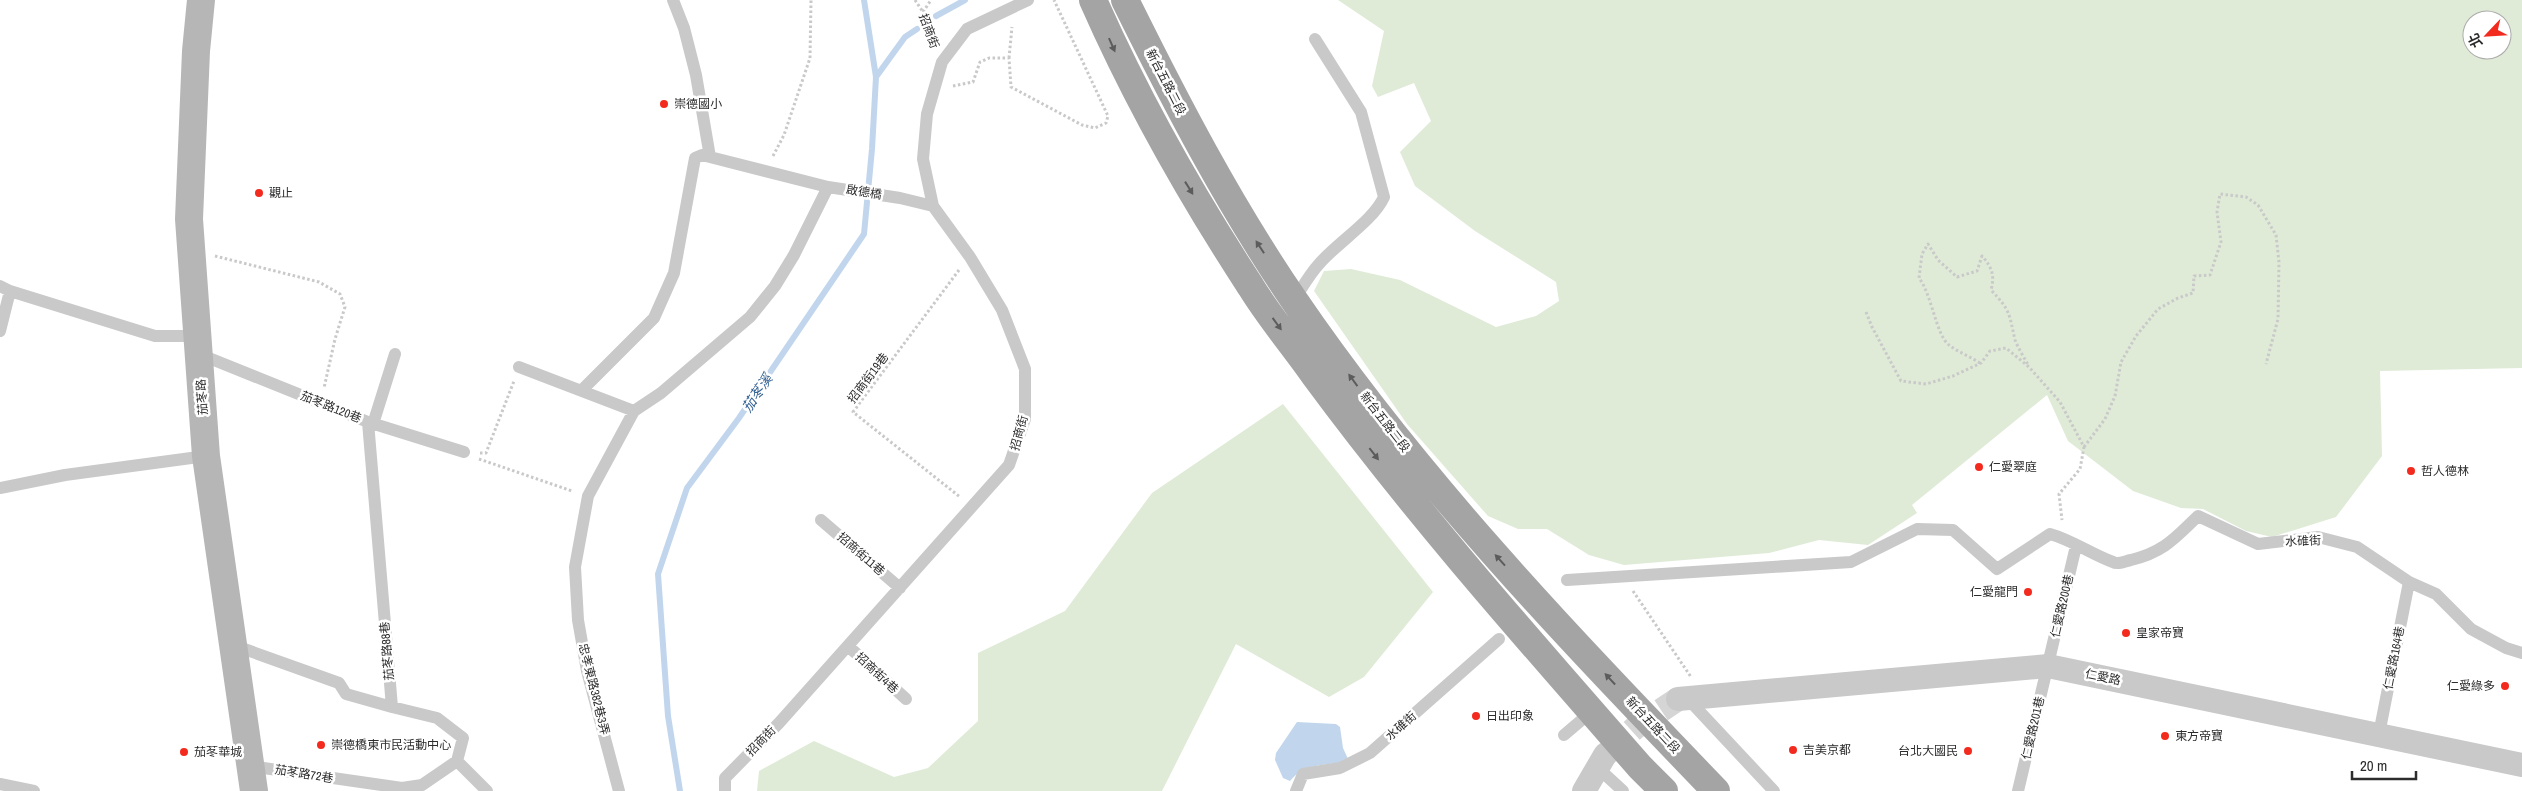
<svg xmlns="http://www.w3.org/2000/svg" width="2522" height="791" font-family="'Archivo Narrow','Noto Sans TC',sans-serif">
<rect width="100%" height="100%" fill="#fff"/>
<!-- green -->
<path fill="#dfebd7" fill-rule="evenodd" d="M1338,0H2522V368L2380,371L2382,456L2336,517L2272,537L2246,531L2203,509L2181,508L2133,491L2068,441L2047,395L1912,505L1917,513L1868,545L1819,540L1769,553L1624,565L1589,555L1547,529H1518L1488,516L1407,424L1314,291L1324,271L1351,269L1400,280L1496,327L1536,316L1559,301L1556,282L1475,231L1415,186L1400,152L1431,121L1414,83L1378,97L1372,86L1384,31ZM2472,20H2502V50H2472Z
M1283,404L1433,592L1364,677L1329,697L1236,644L1162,791H757L759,771L814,741L894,777L928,768L978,721V653L1065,611L1152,493Z"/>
<!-- water -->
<path fill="#c1d6ed" d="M1297,722L1336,724L1340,727L1343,748L1349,761C1327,766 1306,762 1290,781L1283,778L1275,760L1276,753Z"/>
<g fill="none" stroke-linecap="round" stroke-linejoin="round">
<!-- stream -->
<path stroke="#c1d6ed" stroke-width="6" d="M936,16L965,0
M876,77L905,37L917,29
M680,791L668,716L658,574L687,488L739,418L864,234L872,149L876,77L864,0"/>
<!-- street-tunnel -->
<path stroke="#d5d5d5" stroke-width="24" stroke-dasharray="24 12" stroke-linecap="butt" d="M1605,755L1636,727L1678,699"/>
<!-- path -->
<path stroke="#c9c9c9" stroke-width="3" stroke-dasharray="2.5 2.5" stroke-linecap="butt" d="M915,0L923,12L934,46
M923,12L931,0
M1009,58L1012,27
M953,86L973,82L980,62L989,58H1009L1011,87L1082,125L1095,128L1106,123L1108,116L1054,0
M773,156L784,135L810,58L811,0
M215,256L319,282L340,294L345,307L335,339L324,388
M959,270L853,412L960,497
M1866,312L1872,327L1901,381L1926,384L1953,376L1981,363L1990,351L2006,348L2029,367L2060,402L2084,447L2080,469L2059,494L2062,520
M1980,363C1971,357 1958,352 1949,345C1936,335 1932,295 1919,278L1922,254L1928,244L1938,260L1957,277L1977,271L1982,256C1992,267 1995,276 1991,290C2011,311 2009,314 2015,340C2018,348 2024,357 2028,365
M2084,447L2105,419L2115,396L2121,362L2136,336L2158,309L2178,298L2193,293L2194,276L2210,275L2221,242L2217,212L2220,194L2246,197L2258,205L2276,235L2279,262L2278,319L2266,364
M480,453H486L514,381
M479,459L572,491
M1633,591L1691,677"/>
<!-- lane -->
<path stroke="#c9c9c9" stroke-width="12" d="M673,0L684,28L696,75L710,157
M0,286L10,291L0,331
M10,291L155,336H198
M1294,300C1302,288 1309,275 1319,264C1338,242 1373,221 1384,197L1361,112L1315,39
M199,354L368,422L464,452
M519,367L634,411
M582,390L654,318L674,273L695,158L702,155L828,187L900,198L933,206
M373,424L395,354
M0,488L65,475L206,456
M821,520L900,588
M1567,580L1851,562L1917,529L1953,530L1997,569L2050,534C2072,540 2091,554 2113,562C2118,565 2125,561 2131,560C2164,552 2175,538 2198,516L2258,544L2318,537L2357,547L2409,582L2436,594L2471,629L2506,648L2522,653
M233,645L339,683L346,694L392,707L368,422
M848,646L906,699
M1687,698L1774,791
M392,707L437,718L463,738L457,761
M2379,734L2409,582
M1564,735L1591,712
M250,766L402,788L422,785L457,761L487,791
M1598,768L1623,791
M0,784L34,791
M619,791L587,671L578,620L575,567L588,496L634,411L661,393L750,317L775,286L794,255L828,187
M725,791V778L779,723L1009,465L1025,419V369L1002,310L970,257L933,206L923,159L927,114L942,62L967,29L1028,0
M1296,791L1303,774L1340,768L1370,753L1499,639
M2018,791L2076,546"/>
<!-- street -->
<path stroke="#c9c9c9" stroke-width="24" d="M1678,699L2048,666L2522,765
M1584,791L1605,755"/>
<!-- secondary -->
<path stroke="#b6b6b6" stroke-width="28" d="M201,0L196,51L189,219L206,456L254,791"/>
<!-- primary-bridge -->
<path stroke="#a4a4a4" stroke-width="28" d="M1093,0C1137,100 1191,195 1251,287C1270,318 1294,346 1315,376C1416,513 1528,639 1640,767L1664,791
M1125,0C1176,103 1229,205 1294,300C1416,479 1566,635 1716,791"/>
</g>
<!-- one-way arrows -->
<defs><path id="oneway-solid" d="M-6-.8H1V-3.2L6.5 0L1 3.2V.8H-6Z" transform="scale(1.25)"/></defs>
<g fill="#5c5c5c">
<use href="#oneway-solid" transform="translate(1112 45) rotate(66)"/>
<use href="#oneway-solid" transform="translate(1189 188) rotate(58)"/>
<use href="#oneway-solid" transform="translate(1260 247) rotate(-123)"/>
<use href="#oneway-solid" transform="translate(1277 324) rotate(54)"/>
<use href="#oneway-solid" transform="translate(1353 380) rotate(-126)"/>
<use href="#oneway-solid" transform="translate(1374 454) rotate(52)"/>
<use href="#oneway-solid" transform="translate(1500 560) rotate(-132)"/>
<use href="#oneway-solid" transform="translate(1610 679) rotate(-133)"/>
</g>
<!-- markers -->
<g fill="#f32a1e" stroke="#fff" stroke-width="2">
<circle cx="664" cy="104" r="5"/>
<circle cx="259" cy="193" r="5"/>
<circle cx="1979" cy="467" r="5"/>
<circle cx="2411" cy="471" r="5"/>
<circle cx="2028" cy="592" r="5"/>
<circle cx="2126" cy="633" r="5"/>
<circle cx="2505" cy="686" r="5"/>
<circle cx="1476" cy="716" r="5"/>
<circle cx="2165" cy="736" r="5"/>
<circle cx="321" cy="745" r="5"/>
<circle cx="1793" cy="750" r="5"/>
<circle cx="1968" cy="751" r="5"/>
<circle cx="184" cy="752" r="5"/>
</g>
<g text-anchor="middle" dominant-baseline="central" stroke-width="5" stroke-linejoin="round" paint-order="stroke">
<!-- street labels -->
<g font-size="12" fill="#2c2c2c" stroke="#fff">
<text transform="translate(929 31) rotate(70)">招商街</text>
<text transform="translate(1166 82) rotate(63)">新台五路二段</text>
<text transform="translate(864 192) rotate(9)">啟德橋</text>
<text transform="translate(868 378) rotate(-53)">招商街19巷</text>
<text transform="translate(202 397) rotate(-94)">茄苳路</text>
<text transform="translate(331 407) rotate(22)">茄苳路120巷</text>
<text transform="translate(1385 422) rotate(52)">新台五路二段</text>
<text transform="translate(1019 433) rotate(-75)">招商街</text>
<text transform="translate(2303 541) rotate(-2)">水碓街</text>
<text transform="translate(861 554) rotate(41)">招商街11巷</text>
<text transform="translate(2062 606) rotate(-77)">仁愛路200巷</text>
<text transform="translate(387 651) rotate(-95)">茄苳路88巷</text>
<text transform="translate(2394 658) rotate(-79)">仁愛路164巷</text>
<text transform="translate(877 673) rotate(43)">招商街4巷</text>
<text transform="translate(2103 677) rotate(12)">仁愛路</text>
<text transform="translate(594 689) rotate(76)">忠孝東路382巷3弄</text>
<text transform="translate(1653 725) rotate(47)">新台五路二段</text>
<text transform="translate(1401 726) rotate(-42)">水碓街</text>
<text transform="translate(2033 728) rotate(-77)">仁愛路201巷</text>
<text transform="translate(761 741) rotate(-46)">招商街</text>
<text transform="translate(304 774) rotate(9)">茄苳路72巷</text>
</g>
<!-- poi labels -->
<g font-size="12" fill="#2c2c2c" stroke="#fff" text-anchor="start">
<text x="674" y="104">崇德國小</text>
<text x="269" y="193">觀止</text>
<text x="1989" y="467">仁愛翠庭</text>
<text x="2421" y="471">哲人德林</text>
<text x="2018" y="592" text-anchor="end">仁愛龍門</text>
<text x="2136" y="633">皇家帝寶</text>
<text x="2495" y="686" text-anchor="end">仁愛綠多</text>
<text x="1486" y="716">日出印象</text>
<text x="2175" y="736">東方帝寶</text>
<text x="331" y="745">崇德橋東市民活動中心</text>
<text x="1803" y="750">吉美京都</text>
<text x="1958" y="751" text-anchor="end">台北大國民</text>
<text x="194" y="752">茄苳華城</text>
</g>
<!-- water labels -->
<g font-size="14" font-style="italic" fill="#346293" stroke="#fff">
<text transform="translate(757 393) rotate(-56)">茄苳溪</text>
</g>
</g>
<!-- north arrow -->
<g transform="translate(2487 35) rotate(245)"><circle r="24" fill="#ffffff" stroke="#ababab"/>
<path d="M0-4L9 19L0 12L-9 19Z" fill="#f32a1e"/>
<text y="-8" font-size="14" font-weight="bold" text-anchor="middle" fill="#2c2c2c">北</text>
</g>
<!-- scale -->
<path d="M2352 771v8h64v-8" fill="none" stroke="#2c2c2c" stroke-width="2.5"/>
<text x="2360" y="771" font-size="15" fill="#2c2c2c" stroke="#ffffff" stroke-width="4" paint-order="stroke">20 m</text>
</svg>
